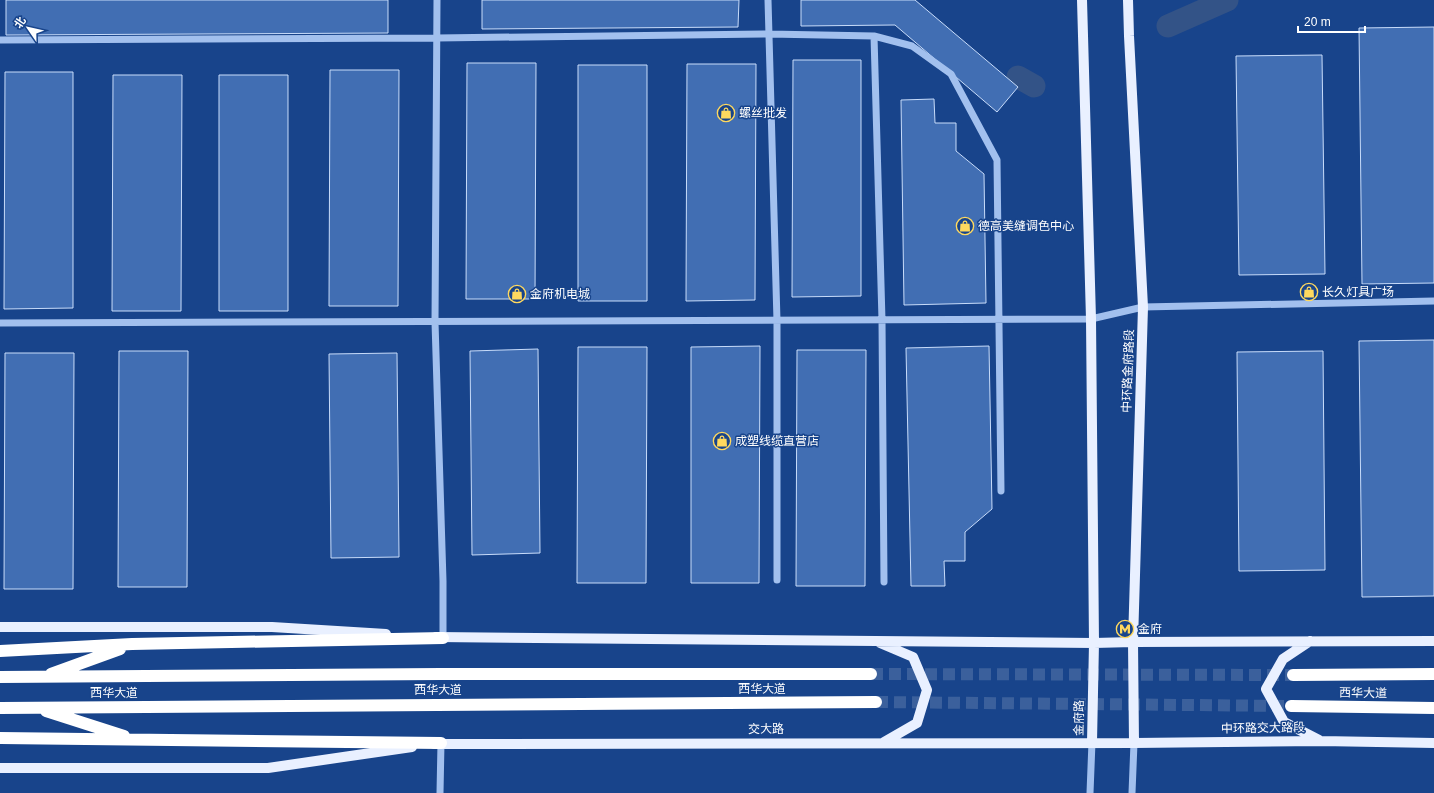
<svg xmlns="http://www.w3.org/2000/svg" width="1434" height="793" font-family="Arial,'Noto Sans SC',sans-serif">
<rect width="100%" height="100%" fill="#18448b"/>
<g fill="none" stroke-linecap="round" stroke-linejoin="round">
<!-- canal -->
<path stroke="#335387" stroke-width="23" d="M1168,26L1227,0
M1018,77L1034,86"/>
</g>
<!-- building -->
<path fill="#416eb3" stroke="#c8dcfa" d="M6,0H388V33L6,35Z
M482,0H739L738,27L482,29Z
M801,0H915L1018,87L997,112L895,25L801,26Z
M1434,27V283L1362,284L1359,28Z
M1322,55L1325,274L1239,275L1236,56Z
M793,60H861V296L792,297Z
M467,63H536L535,299H466Z
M687,64H756L755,300L686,301Z
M578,65H647V301H578Z
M330,70H399L398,306H329Z
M5,72H73V308L4,309Z
M113,75H182L181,311H112Z
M219,75H288V311H219Z
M934,99L935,123H956V151L984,174L986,303L904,305L901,100Z
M1434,340V596L1362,597L1359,341Z
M760,346L759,583H691V347Z
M989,346L992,509L965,532V561H944L945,586H911L906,348Z
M578,347H647L646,583H577Z
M538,349L540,553L472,555L470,351Z
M797,350H866L865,586H796Z
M119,351H188L187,587H118Z
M1323,351L1325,570L1239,571L1237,352Z
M5,353H74L73,589H4Z
M397,353L399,557L331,558L329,354Z"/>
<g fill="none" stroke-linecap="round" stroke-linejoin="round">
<!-- highway-tunnel -->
<path stroke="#3b609c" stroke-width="12" stroke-dasharray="12 6" stroke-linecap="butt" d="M871,674L1293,675
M876,702L1291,706"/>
<!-- minor -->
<path stroke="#a2c0ee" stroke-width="7" d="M437,0L435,322L443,581V638
M768,0L777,321V580
M874,36L882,320L884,582
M0,40L437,38L769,34L874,36L912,46L951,74L997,160L1001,491
M0,323L1091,319L1143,307L1434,301
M440,793L441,743
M1090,793L1092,742
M1132,793L1134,743"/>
<!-- major -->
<path stroke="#e9f0ff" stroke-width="10" d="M1082,0L1091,319L1094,643L1092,742
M1128,0L1129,36L1143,307L1133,642L1134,743
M0,627H272L386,634
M436,637L1094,643L1133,642L1434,641
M1310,641L1283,659L1266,689L1284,722L1319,740
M880,643L913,657L927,690L917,723L884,742
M434,744L1134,743L1321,741L1434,743
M0,768H268L412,747"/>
<!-- highway -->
<path stroke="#fff" stroke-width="12" d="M0,651L132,644L443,638
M51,674L120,649
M1293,675L1434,674
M0,677L441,674H871
M1291,706L1434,708
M0,708L876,702
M46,711L124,736
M0,738L441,743"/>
</g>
<!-- icons -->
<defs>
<symbol id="shop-ring" viewBox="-11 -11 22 22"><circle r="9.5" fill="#18448b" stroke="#ffd95f" stroke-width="1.5"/><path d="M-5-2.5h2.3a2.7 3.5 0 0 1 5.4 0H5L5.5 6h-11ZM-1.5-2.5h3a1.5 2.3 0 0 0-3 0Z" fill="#ffd95f"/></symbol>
<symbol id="metro-ring" viewBox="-11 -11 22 22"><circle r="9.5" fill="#18448b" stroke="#ffd95f" stroke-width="1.5"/><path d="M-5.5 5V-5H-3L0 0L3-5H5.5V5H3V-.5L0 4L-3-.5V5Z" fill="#ffd95f"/></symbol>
</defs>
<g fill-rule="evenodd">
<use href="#shop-ring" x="716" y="103" width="20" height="20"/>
<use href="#shop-ring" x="955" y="216" width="20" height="20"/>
<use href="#shop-ring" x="1299" y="282" width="20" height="20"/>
<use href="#shop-ring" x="507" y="284" width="20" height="20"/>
<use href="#shop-ring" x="712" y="431" width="20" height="20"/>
<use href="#metro-ring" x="1115" y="619" width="20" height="20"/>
</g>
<g text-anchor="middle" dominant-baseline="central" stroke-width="3" stroke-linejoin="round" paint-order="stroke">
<!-- poi labels -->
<g font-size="12" fill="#fff" stroke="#18448b" text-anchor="start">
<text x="739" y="113">螺丝批发</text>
<text x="978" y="226">德高美缝调色中心</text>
<text x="1322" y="292">长久灯具广场</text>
<text x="530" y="294">金府机电城</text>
<text x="735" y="441">成塑线缆直营店</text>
<text x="1138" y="629">金府</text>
</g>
<!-- street labels -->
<g font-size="12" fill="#fff" stroke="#18448b">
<text transform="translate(1128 371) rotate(-88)">中环路金府路段</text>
<text x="762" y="689">西华大道</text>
<text x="438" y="690">西华大道</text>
<text x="114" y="693">西华大道</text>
<text transform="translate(1363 693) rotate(1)">西华大道</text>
<text transform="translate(1079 718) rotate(-89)">金府路</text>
<text transform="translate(1263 728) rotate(-1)">中环路交大路段</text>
<text x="766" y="729">交大路</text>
</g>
</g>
<!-- north arrow -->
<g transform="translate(28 28) rotate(304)" stroke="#18448b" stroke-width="3" paint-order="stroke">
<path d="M0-3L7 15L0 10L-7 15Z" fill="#ffffff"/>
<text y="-6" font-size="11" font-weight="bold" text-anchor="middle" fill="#ffffff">北</text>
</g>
<!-- scale -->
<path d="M1298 26v6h67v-6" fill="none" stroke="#ffffff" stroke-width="2"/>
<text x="1304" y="26" font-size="12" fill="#ffffff" stroke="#18448b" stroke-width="3" paint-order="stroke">20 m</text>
</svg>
